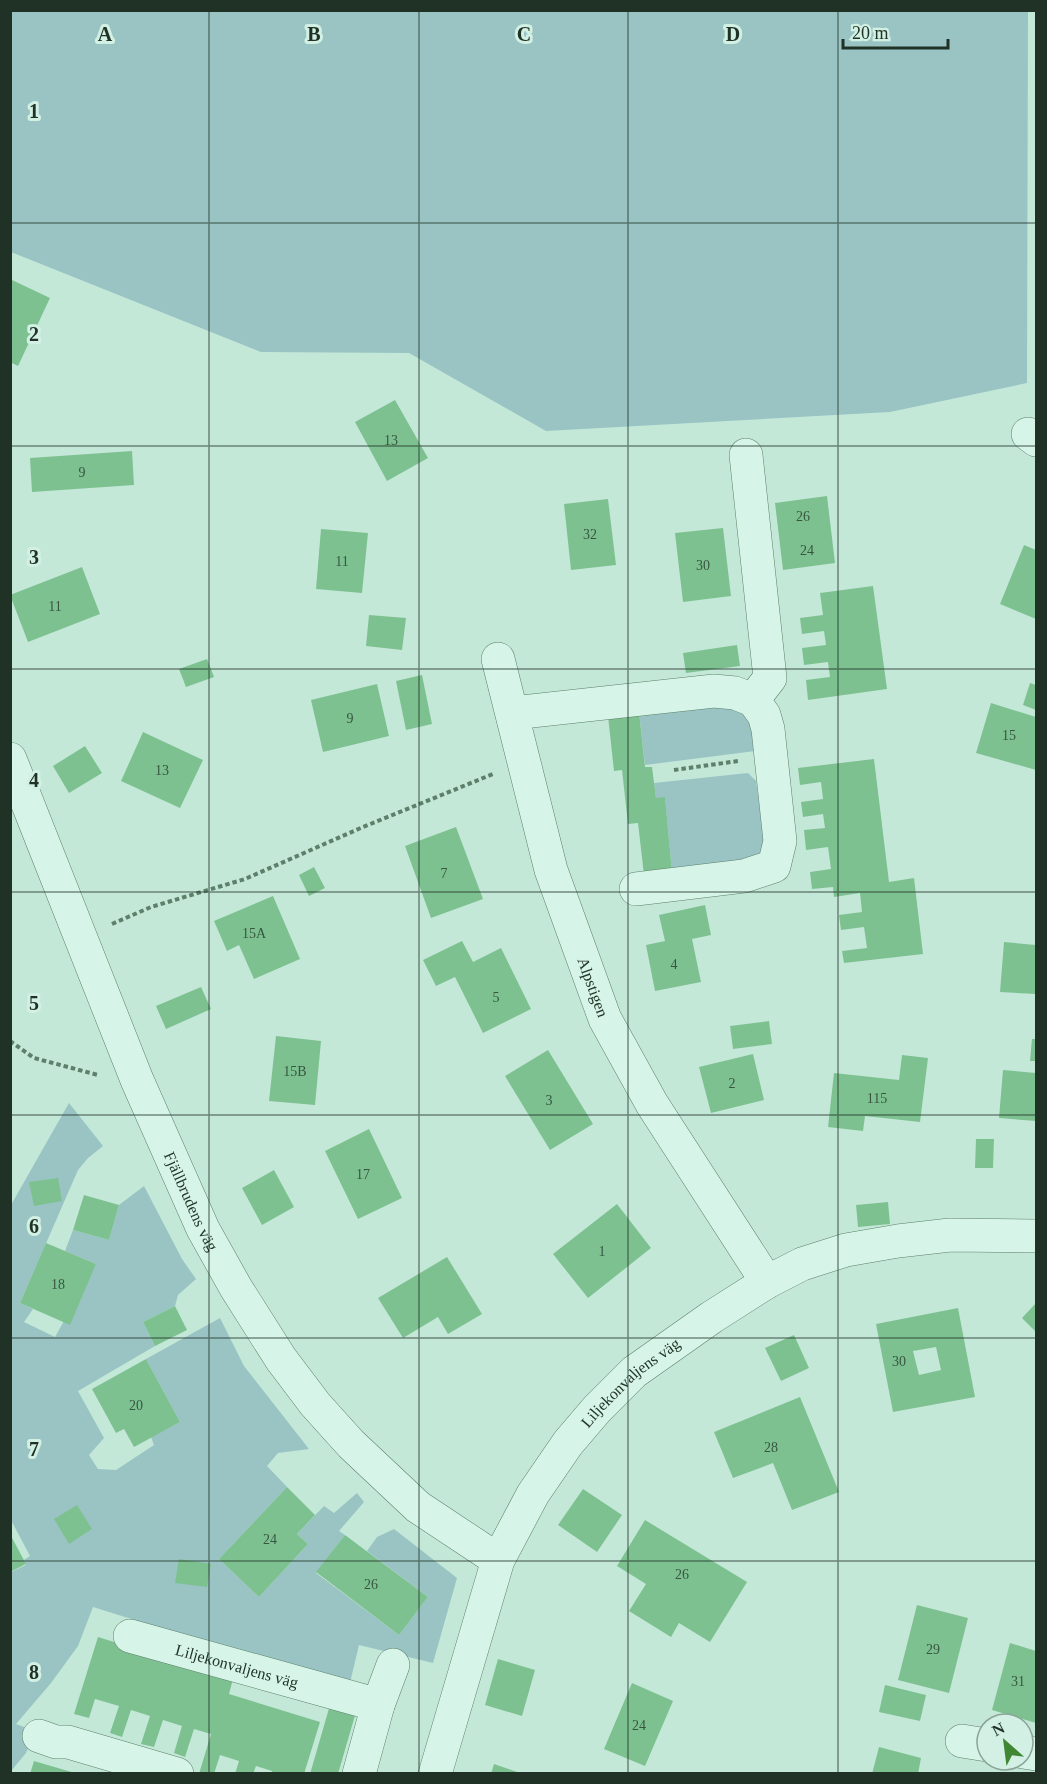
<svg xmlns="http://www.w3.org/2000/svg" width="1047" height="1784" font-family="'Times New Roman',serif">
<rect width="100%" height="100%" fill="#c4e8d8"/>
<!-- green -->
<path fill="#99c4c3" d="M10,11H1028L1027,383L890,412L546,431L409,353L261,352L11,252Z
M745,705L763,750L645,765L639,712Z
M748,773L756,781L765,847L759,857L672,872L665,798H656L654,783Z
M69,1103L103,1146L88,1158L78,1170L20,1303L33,1309L24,1322L55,1337L96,1264L65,1251L73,1230L109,1240L119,1205L144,1186L182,1259L196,1279L178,1295L175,1306L143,1322L155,1346L78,1391L104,1438L89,1455L98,1469L116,1470L154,1445L151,1437L180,1422L146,1359L220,1318L244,1366L309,1449L278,1453L267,1466L287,1487L219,1559L259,1597L308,1544L297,1534L324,1506L334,1513L357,1493L364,1502L339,1531L345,1535L316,1573L399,1635L428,1597L367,1551L377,1537L394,1529L457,1578L433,1663L359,1645L349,1687L93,1607L78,1646L51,1683L16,1724L35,1731L26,1753L11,1771V1572L26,1565L24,1560L30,1556L11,1520V1205Z"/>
<!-- building -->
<path fill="#7ec191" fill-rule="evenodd" d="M12,280L50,298L18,366L10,362V283Z
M395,400L428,458L387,481L355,422Z
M132,451L134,485L32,492L30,458Z
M827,496L835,563L783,570L775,503Z
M608,499L616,565L571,570L564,504Z
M723,528L731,596L683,602L675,533Z
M321,529L368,533L362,593L316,589Z
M1024,545L1036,550V619L1000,604Z
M82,567L100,614L28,642L10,595Z
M873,586L887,689L808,700L806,680L830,677L828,662L804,665L802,648L826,645L824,631L802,634L800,618L823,615L820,593Z
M369,615L406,618L402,650L366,646Z
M737,645L740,666L686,673L683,653Z
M207,659L214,677L186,687L179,669Z
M422,675L432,724L406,730L396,681Z
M1030,683L1036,685V710L1023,705Z
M377,684L389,736L323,752L311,700Z
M991,703L1036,717V770L976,753Z
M639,712L645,767H652L656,798L665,797L672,872L644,875L638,823L628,824L622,770L614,771L608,716Z
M143,732L203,760L180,808L121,781Z
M85,746L102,773L69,793L53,766Z
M874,759L889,882L914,878L923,954L844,963L842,951L867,948L864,927L841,930L839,915L862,912L860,893L834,897L833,887L812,889L810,872L831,869L828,847L806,850L804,830L825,828L823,814L803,817L801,802L823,799L821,782L800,785L798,768Z
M456,827L483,899L431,918L405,846Z
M314,867L325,888L309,896L299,875Z
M273,896L300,959L254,979L239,945L227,951L214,921Z
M705,905L711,935L692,939L701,982L655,991L646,945L665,941L659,915Z
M462,941L473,962L501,948L531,1009L483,1033L455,977L436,986L423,960Z
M1004,942L1036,945V994L1000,992Z
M201,987L211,1009L166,1029L156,1006Z
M769,1021L772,1044L733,1049L730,1026Z
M276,1036L321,1041L315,1105L269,1101Z
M1032,1039H1036V1061H1030Z
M548,1050L593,1124L550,1150L505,1076Z
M753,1054L764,1100L711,1113L699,1067Z
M902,1055L928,1058L920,1122L865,1116L863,1131L828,1127L834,1073L899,1080Z
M1003,1070L1036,1073V1121L999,1118Z
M369,1129L402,1198L358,1219L325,1151Z
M976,1139H994L993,1168H975Z
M274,1170L294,1207L262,1225L242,1188Z
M58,1178L62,1201L34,1206L29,1182Z
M84,1195L119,1205L109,1240L73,1230Z
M888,1202L890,1224L858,1227L856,1205Z
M617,1204L651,1248L588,1298L553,1254Z
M46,1243L96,1264L70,1325L20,1303Z
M447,1257L482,1314L448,1334L438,1317L403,1338L378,1298Z
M1036,1303V1332L1022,1318Z
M175,1306L187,1330L155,1346L143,1322Z
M958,1308L975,1397L893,1412L876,1324ZM936,1347L941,1370L919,1375L913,1351Z
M794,1335L809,1368L781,1381L765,1348Z
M146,1359L180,1422L134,1447L124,1429L116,1433L92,1389Z
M800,1397L839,1492L792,1510L773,1463L733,1478L714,1432Z
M287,1487L315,1515L297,1534L308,1544L259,1597L219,1559Z
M583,1489L622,1515L597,1552L558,1525Z
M77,1505L92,1529L69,1544L54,1519Z
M645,1520L747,1582L710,1642L679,1623L671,1637L629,1611L646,1584L617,1566Z
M10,1534L26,1564L10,1572Z
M345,1535L428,1597L399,1635L316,1572Z
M179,1559L211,1564L207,1587L175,1583Z
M917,1605L968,1618L949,1693L898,1680Z
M98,1637L233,1679L229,1694L320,1722L304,1774H272V1771L256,1766L253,1774H235L239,1761L220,1755L214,1774H199L211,1734L194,1729L185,1757L174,1753L182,1726L163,1720L154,1747L141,1744L150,1716L131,1710L122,1737L110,1733L119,1706L95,1699L89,1718L74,1714Z
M1010,1643L1036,1651V1723L992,1710Z
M498,1659L535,1670L522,1716L485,1705Z
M632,1683L673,1701L645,1766L604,1749Z
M885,1685L926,1695L920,1721L879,1712Z
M332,1698L358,1705L338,1774H310Z
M879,1747L921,1758L918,1774H872Z
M34,1761L75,1773V1774H30Z
M494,1764L520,1773V1774H491Z"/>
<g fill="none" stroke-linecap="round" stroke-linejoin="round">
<defs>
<g id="minor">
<path d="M1028,434L1036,440"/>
<path d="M746,455L770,678L753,700"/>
<path id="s1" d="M498,659L551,870L605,1019L652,1104L767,1282"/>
<path d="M513,713L714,691L735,693L753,700L764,715L768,729L780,841L774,866L744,876L636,889"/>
<path id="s2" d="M10,759L137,1080L203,1229L236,1288L281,1359L315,1404L351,1444L418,1507L498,1560"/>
<path id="s3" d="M130,1636L378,1705"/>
<path d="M39,1736L56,1742H68L177,1774"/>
<path d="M962,1741L987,1745"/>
<path d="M1023,1752L1036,1754"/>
<path d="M359,1774L378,1705L393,1665"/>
<path id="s4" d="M435,1774L498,1560L533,1494L568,1443L597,1409L634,1372L712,1317L767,1282L802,1264L846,1250L898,1241L950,1235L1036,1236"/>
</g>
</defs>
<!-- minor casing -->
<use href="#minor" stroke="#5d806b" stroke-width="34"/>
<!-- path -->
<path stroke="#5d806b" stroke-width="4" stroke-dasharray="4.5 3" stroke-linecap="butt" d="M674,770L738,761
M112,924L151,907L245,879L363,827L493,774
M10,1041L34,1058L98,1075"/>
<!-- minor -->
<use href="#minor" stroke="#d6f4e7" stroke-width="33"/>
</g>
<!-- grid -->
<path fill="none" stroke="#1f3225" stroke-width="1.5" stroke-opacity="0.55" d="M209,10V1774M419,10V1774M628,10V1774M838,10V1774M10,223H1036M10,446H1036M10,669H1036M10,892H1036M10,1115H1036M10,1338H1036M10,1561H1036"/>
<g text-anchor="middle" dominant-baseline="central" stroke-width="6" stroke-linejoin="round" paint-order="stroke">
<!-- number labels -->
<g font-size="14" fill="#375640">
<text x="391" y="440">13</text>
<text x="82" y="472">9</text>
<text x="803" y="516">26</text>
<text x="590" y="534">32</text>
<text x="807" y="550">24</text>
<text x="342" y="561">11</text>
<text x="703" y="565">30</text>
<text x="55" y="606">11</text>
<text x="350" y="718">9</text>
<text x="1009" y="735">15</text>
<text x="162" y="770">13</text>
<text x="444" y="873">7</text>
<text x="254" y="933">15A</text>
<text x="674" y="964">4</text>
<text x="496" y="997">5</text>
<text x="295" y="1071">15B</text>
<text x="732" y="1083">2</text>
<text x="877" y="1098">115</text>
<text x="549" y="1100">3</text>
<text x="363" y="1174">17</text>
<text x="602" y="1251">1</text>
<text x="58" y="1284">18</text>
<text x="899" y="1361">30</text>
<text x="136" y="1405">20</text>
<text x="771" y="1447">28</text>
<text x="270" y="1539">24</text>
<text x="682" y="1574">26</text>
<text x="371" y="1584">26</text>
<text x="933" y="1649">29</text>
<text x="1018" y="1681">31</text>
<text x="639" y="1725">24</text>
</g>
<!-- street labels -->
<g font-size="16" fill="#1f3225" stroke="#d2f0e3">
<text stroke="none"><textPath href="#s1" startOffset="342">Alpstigen</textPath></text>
<text stroke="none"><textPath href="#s2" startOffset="478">Fjällbrudens väg</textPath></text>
<text stroke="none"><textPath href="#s4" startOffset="447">Liljekonvaljens väg</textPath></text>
<text stroke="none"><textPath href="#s3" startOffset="111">Liljekonvaljens väg</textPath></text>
</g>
</g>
<g font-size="20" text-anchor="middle" font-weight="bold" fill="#1f3225" stroke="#d2f0e3" stroke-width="6" stroke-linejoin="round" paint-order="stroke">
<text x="105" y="41">A</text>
<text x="314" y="41">B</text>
<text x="524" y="41">C</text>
<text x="733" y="41">D</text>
<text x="34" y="118">1</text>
<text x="34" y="341">2</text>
<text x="34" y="564">3</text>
<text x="34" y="787">4</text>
<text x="34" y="1010">5</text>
<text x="34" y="1233">6</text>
<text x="34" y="1456">7</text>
<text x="34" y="1679">8</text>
</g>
<!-- border -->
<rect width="1047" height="1784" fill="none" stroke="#1f3225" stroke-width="24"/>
<!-- north arrow -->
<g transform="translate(1005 1742) rotate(332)"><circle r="28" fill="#d2f0e3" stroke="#8aa497" stroke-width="1.5"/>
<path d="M0-4.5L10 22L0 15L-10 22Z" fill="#408734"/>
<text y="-9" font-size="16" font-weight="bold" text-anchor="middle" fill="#1f3225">N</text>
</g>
<!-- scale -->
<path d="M843 39v9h105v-9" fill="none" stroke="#1f3225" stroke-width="3"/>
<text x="852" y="39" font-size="18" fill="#1f3225" stroke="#d2f0e3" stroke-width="4.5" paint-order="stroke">20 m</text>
</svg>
